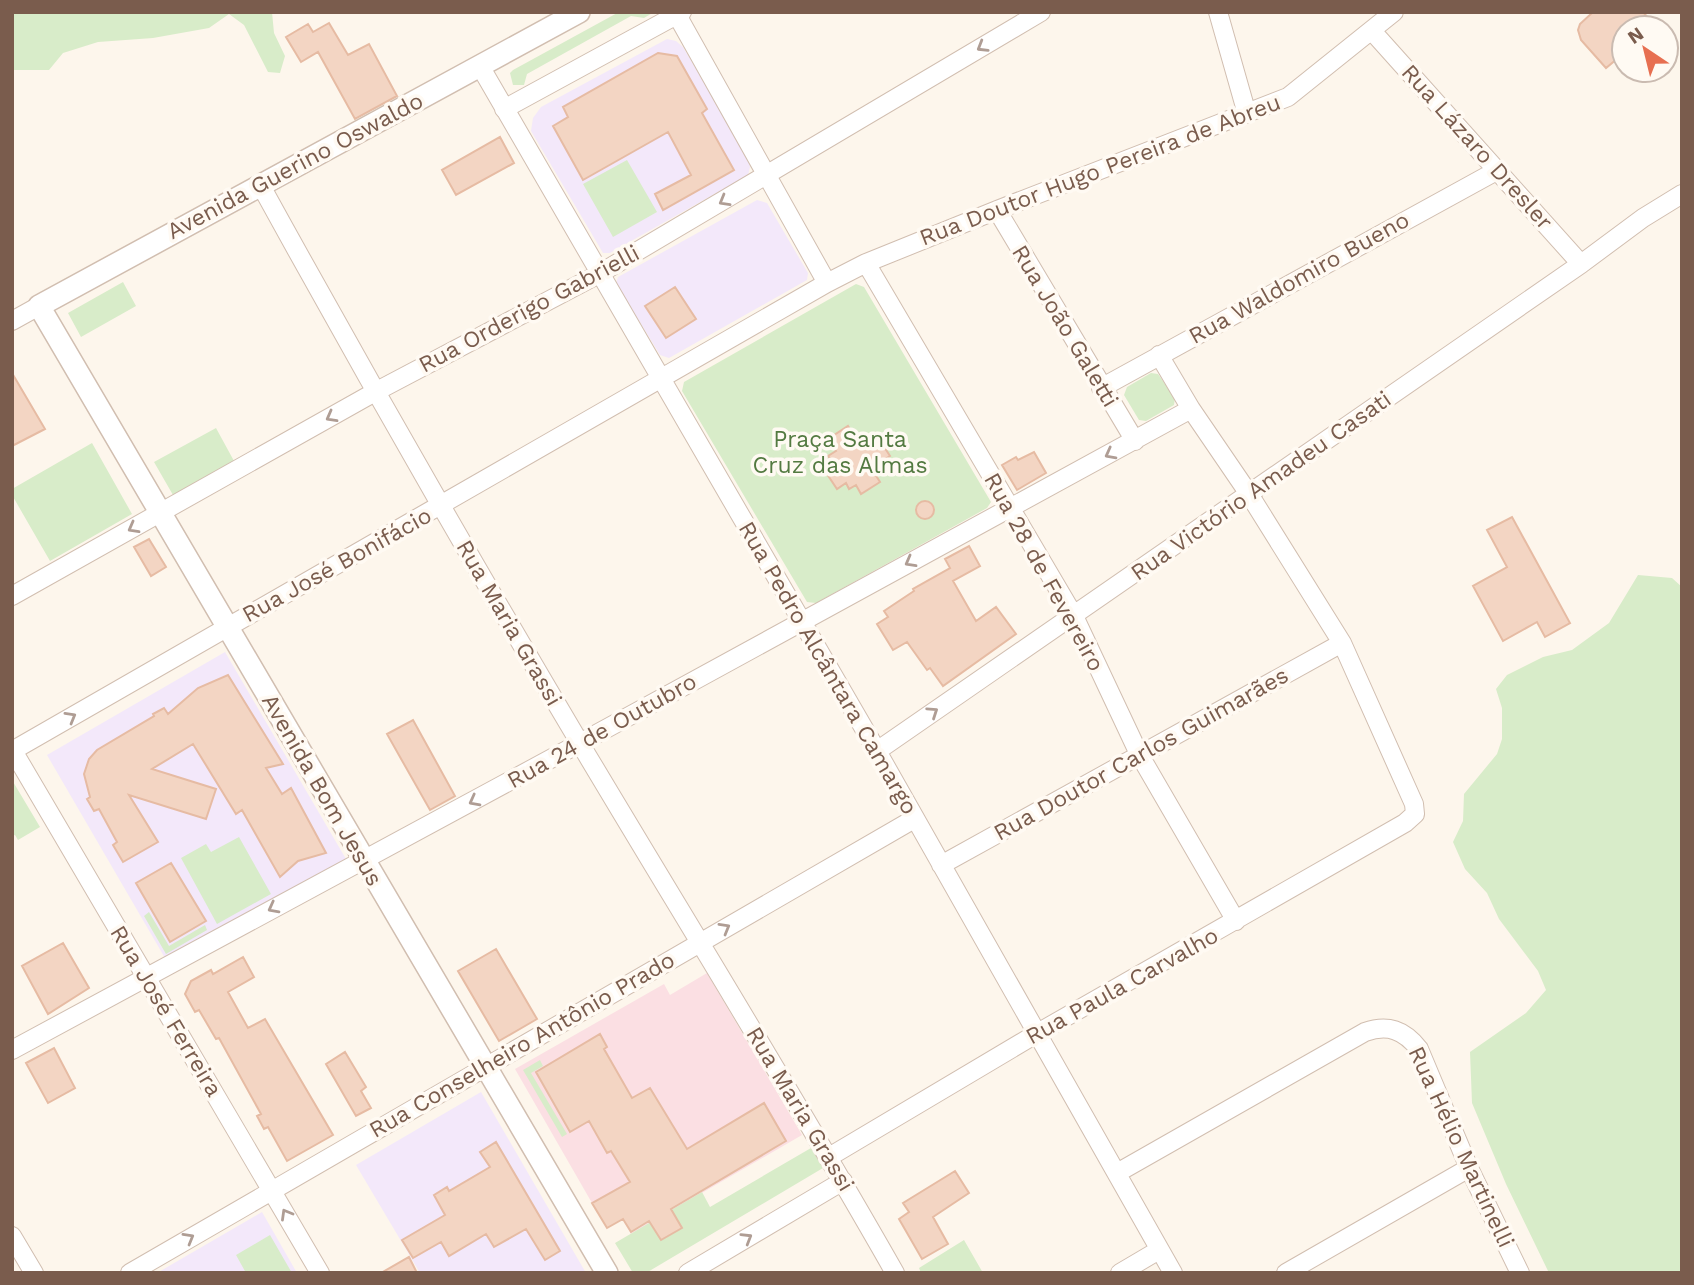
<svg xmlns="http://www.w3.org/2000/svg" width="1694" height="1285" font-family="'Work Sans',sans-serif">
<rect width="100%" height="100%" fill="#fdf6ec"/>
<!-- education -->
<path fill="#f3e8fa" d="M667,39L676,41L683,47L748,158L750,167L748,175L610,253H603L531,131L533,118L541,107Z
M757,200L767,203L808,273L807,280L669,358L660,355L616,283L618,277Z
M225,652L346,859L165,958L47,755Z
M481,1092L586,1273H420L356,1165Z
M262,1212L297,1273H157Z"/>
<!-- medical -->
<path fill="#fbdfe3" d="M707,973L802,1135L631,1234L608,1194L592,1203L515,1069L664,984L670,995Z"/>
<!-- green -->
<path fill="#d8ecc9" d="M12,12H272L274,33L285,56L280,73L268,72L244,25L229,14L209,28L153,38L98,42L63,53L49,70H12Z
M619,12H654L644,18L631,16L527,74L524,85H513L510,73L513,70Z
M627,160L657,212L613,237L583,184Z
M123,282L136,306L81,337L68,313Z
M856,284L864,287L991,502L987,508L816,603L807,602L682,391L684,382Z
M1151,373L1158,374L1175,398L1174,405L1146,421L1139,420L1124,395L1127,387Z
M216,428L234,461L173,495L154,462Z
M92,443L132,514L50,561L12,495V489Z
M1638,575L1672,578L1682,587V1273H1549L1506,1184L1472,1103L1470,1052L1526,1013L1546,990L1538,971L1499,919L1487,893L1465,869L1453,842L1463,821L1464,794L1497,754L1502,739V708L1496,689L1507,675L1543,657L1572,650L1609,623Z
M12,780L40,827L18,840L15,835L12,836Z
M239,837L271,894L217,924L181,858L206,844L211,852Z
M149,912L169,946L205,925L207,930L166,954L144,916Z
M540,1060L543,1066L531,1073L567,1134L562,1137L523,1070Z
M811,1148L823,1168L646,1273H633L615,1243L702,1192L710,1207Z
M270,1235L292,1273H246L236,1255Z
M964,1240L983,1273H921L919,1268Z"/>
<!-- building -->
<path fill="#f3d5c3" stroke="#e6bba3" stroke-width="2" d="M1593,12H1643L1657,28H1624V53L1606,68L1581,40L1578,30L1580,24Z
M329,23L348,55L369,44L397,96L355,119L318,52L301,62L286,37L308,24L313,32Z
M658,53L677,56L707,109L702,113L734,170L663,210L655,194L691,175L668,132L583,180L553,126L568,117L563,107Z
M500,137L514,163L456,195L442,170Z
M675,287L696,319L666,338L645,306Z
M12,373L45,429L12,446Z
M848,426L856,438L861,435L865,440L875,433L890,456L877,464L881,470L875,474L880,482L861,494L856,485L849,489L846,483L837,489L823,468L833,462L828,456L836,451L828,439Z
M1034,452L1046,473L1017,490L1002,465L1016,457L1018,460Z
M916 510a9 9 0 1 1 18 0a9 9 0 1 1-18 0Z
M1512,517L1570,623L1545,637L1537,622L1503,641L1473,586L1507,567L1487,530Z
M149,539L166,567L151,576L134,547Z
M969,546L980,566L953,581L976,621L996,607L1016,634L943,686L930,668L927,670L907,642L893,650L877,624L888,617L884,611L914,591L913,589L950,568L945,559Z
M228,675L283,764L266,768L282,794L291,788L326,853L298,861L280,877L242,810L236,814L193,744L152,769L216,789L206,819L129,795L158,842L123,862L113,845L117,842L99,809L94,811L87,799L90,797L84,774L89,759L97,750L154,716L153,714L164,708L168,714L198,688Z
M413,720L455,796L430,810L387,734Z
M171,863L206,921L170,942L136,883Z
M63,943L89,988L48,1014L22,966Z
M496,949L537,1019L499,1041L458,971Z
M243,957L254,977L228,992L248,1028L265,1019L333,1135L287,1161L268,1127L264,1129L257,1116L261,1114L219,1038L216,1039L199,1010L195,1012L185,994L191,981L211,970L213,974Z
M600,1034L607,1047L604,1049L632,1098L650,1088L687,1149L764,1103L786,1141L671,1209L682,1228L661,1240L649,1221L631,1232L623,1219L607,1228L592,1203L630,1182L611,1151L607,1153L589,1121L570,1132L536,1072Z
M54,1048L75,1088L48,1103L26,1063Z
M345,1052L366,1087L361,1091L371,1108L356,1116L326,1064Z
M496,1142L560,1251L545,1260L526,1229L494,1247L486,1234L449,1256L441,1242L413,1258L402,1240L445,1215L434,1195L447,1187L449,1191L490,1167L480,1152Z
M955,1171L969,1193L933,1217L948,1244L922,1259L899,1219L909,1212L903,1203Z
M409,1257L417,1273H381Z"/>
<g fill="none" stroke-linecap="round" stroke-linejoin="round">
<defs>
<path id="minor" d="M1218,12L1247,114
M677,15L827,283
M1372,31L1581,264
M480,66L877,751L1173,1273
M504,109L682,12
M260,184C364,373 471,560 581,745C686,921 794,1095 895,1273
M997,210L1135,441
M866,263L1074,616L1139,754L1236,921
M12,321L39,306
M1101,388L1498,170
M12,596L375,392L599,274L1041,12
M12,749L320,1273
M12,751C283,594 556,440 827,283L866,263L997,210L1288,97L1394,12
M877,751L1581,264L1643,218L1682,194
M941,865L1342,643
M12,1050L580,743L1191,409
M829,1157L1036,1034L1405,823L1415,814L1414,804L1342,643L1249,494L1191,409L1159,355
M1117,1173L1365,1032C1388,1024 1404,1030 1419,1049L1469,1168L1520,1273
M12,1236L34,1273
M130,1273L914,819
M688,1273L843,1181
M1120,1273L1159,1250
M1286,1273L1469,1168"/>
<path id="tertiary" d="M579,12L39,306L607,1273"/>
</defs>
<!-- minor casing -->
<use href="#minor" stroke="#d1beb0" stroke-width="20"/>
<!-- tertiary casing -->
<use href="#tertiary" stroke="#d1beb0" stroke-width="24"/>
<!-- minor -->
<use href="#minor" stroke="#fff" stroke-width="18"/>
<!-- tertiary -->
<use href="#tertiary" stroke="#fff" stroke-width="21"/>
</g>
<!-- one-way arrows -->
<defs><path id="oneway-chevron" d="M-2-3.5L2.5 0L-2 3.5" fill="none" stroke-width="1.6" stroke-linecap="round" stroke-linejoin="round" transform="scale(1.75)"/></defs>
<g stroke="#af9d94">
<use href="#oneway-chevron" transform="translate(982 47) rotate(149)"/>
<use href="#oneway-chevron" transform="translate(724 201) rotate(150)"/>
<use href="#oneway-chevron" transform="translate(331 417) rotate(151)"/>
<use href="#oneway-chevron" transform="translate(1110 454) rotate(152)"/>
<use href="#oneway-chevron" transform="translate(133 528) rotate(151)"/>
<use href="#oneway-chevron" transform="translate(910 562) rotate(151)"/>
<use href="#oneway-chevron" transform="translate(933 712) rotate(-34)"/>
<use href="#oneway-chevron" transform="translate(71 717) rotate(-30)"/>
<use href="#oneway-chevron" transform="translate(474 801) rotate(152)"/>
<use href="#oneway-chevron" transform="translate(273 908) rotate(152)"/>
<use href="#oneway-chevron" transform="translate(725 928) rotate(-30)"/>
<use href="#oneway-chevron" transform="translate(286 1214) rotate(-120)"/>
<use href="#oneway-chevron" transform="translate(189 1238) rotate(-30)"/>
<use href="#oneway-chevron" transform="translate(747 1238) rotate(-31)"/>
</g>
<g text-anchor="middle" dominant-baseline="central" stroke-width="7" stroke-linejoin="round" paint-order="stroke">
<!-- street labels -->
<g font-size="23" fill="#7a5c4d" stroke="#fffaf3">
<text transform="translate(1477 147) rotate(48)">Rua Lázaro Dresler</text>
<text transform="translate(295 166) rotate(-28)">Avenida Guerino Oswaldo</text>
<text transform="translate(1100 170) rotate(-21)">Rua Doutor Hugo Pereira de Abreu</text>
<text transform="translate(1299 278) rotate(-29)">Rua Waldomiro Bueno</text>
<text transform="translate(529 309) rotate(-28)">Rua Orderigo Gabrielli</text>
<text transform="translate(1065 326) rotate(59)">Rua João Galetti</text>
<text transform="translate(1261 486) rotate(-35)">Rua Victório Amadeu Casati</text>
<text transform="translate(337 565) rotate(-29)">Rua José Bonifácio</text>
<text transform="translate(1044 572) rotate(61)">Rua 28 de Fevereiro</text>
<text transform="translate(509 623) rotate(60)">Rua Maria Grassi</text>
<text transform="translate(828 668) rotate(60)">Rua Pedro Alcântara Camargo</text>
<text transform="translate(602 731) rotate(-29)">Rua 24 de Outubro</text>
<text transform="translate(1141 754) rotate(-29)">Rua Doutor Carlos Guimarães</text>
<text transform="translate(322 790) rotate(60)">Avenida Bom Jesus</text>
<text transform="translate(1122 986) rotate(-29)">Rua Paula Carvalho</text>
<text transform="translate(166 1011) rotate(59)">Rua José Ferreira</text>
<text transform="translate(522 1045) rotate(-30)">Rua Conselheiro Antônio Prado</text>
<text transform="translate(800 1109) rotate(59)">Rua Maria Grassi</text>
<text transform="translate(1461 1147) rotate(65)">Rua Hélio Martinelli</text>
</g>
<!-- park labels -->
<g font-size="23" fill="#537a41" stroke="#fffaf3">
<text x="840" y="439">Praça Santa<tspan x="840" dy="26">Cruz das Almas</tspan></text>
</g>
</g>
<!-- border -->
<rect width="1694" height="1285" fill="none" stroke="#7a5c4d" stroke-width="28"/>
<!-- north arrow -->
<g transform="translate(1645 49) rotate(325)"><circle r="33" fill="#fffaf3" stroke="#cabbb1" stroke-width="2"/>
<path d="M0-5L12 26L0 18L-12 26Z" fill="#e76f51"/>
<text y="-10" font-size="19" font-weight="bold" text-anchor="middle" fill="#7a5c4d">N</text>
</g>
</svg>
